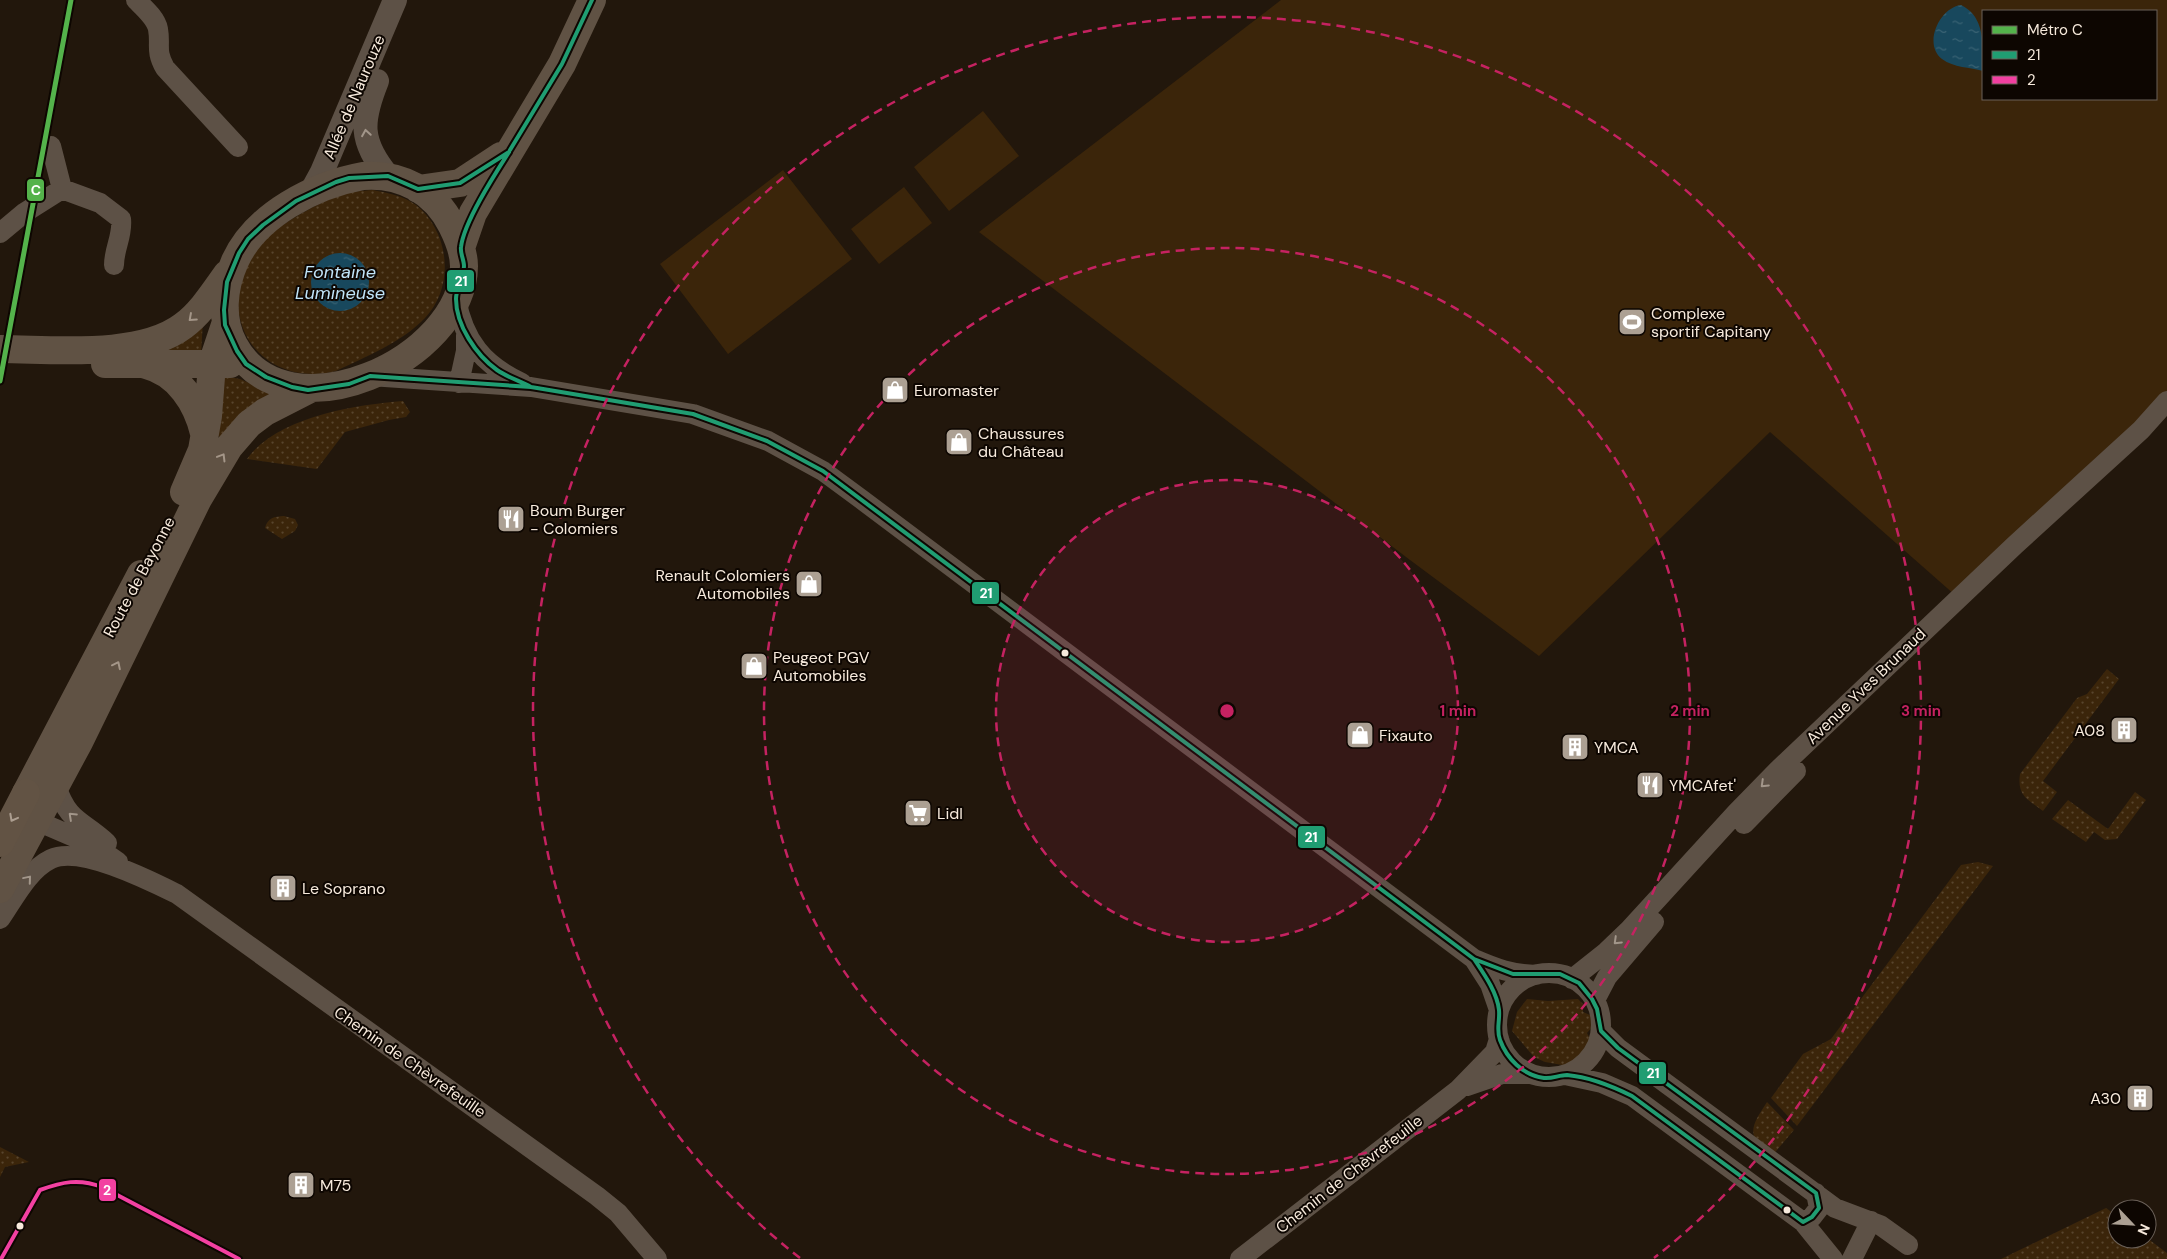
<svg xmlns="http://www.w3.org/2000/svg" width="2167" height="1259" font-family="'DM Sans',sans-serif">
<defs>
<pattern id="grass-dots" width="8" height="8" patternUnits="userSpaceOnUse" patternTransform="scale(1.25)"><rect width="8" height="8" fill="#3b250a"/><path d="M2 2h.1M6 6h.1" fill="none" stroke="#58452d" stroke-width="1.8" stroke-linecap="round"/></pattern>
<pattern id="water-ripples" width="26" height="14" patternUnits="userSpaceOnUse" patternTransform="scale(1.25)"><rect width="26" height="14" fill="#18485d"/><path d="M2 4q2-2 4 0t4 0M15 11q2-2 4 0t4 0" fill="none" stroke="#3a6374"/></pattern>
</defs>
<rect width="100%" height="100%" fill="#22170c"/>
<!-- grass -->
<path fill="url(#grass-dots)" fill-rule="evenodd" d="M373,190C388,193 404,196 416,205C450,232 455,287 425,318C401,343 367,356 336,371C285,384 236,352 238,297C239,290 237,280 240,274C241,270 246,265 249,261C254,254 259,243 267,237C282,223 319,203 339,195C350,191 362,191 373,190ZM365,267C377,294 350,319 324,306Z
M203,319L201,355L148,351Z
M218,375L240,379L272,393L222,438L218,436Z
M403,401L410,412L406,417L389,420L345,432L317,469L247,459C277,417 354,405 403,401Z
M284,516L295,519L298,525L295,531L282,539L265,528C268,517 274,517 284,516Z
M2107,669L2119,679L2043,781L2057,792L2043,811C2027,799 2017,796 2020,774L2077,698L2087,694Z
M2135,792L2146,800L2117,839L2105,840L2094,832L2086,842L2052,819L2068,800L2108,829Z
M1978,862L1993,866L1797,1126L1771,1098L1803,1054L1831,1039L1961,865Z
M1527,999L1548,1001L1578,999L1583,1004V1012L1590,1015L1593,1026L1587,1033L1591,1041L1582,1056L1568,1066L1545,1062L1534,1057L1512,1031L1517,1012Z
M1767,1102L1794,1130L1771,1157C1746,1135 1750,1128 1767,1102Z
M0,1147L29,1162L5,1167L0,1177Z
M2106,1208L2117,1216V1239L2147,1238L2167,1253V1259H2001Z"/>
<!-- garden -->
<path fill="#3b250a" fill-rule="evenodd" d="M1281,0H2167V412L1964,603L1770,432L1539,656L1410,560L979,232ZM1983,11H2156V99H1983Z
M983,111L1019,156L949,211L914,167Z
M783,170L852,259L728,354L660,264Z
M904,187L932,223L879,264L851,229Z"/>
<!-- water -->
<path fill="url(#water-ripples)" d="M1961,5C1986,17 1983,47 1983,71C1970,67 1954,68 1942,59C1922,43 1941,7 1961,5Z
M311 282a29 29 0 1 1 58 0a29 29 0 1 1-58 0Z"/>
<g fill="none" stroke-linecap="round" stroke-linejoin="round">
<!-- minor -->
<path stroke="#5d5146" stroke-width="20" d="M136,0C144,8 156,18 158,29C161,46 155,50 165,68L238,147
M51,146L62,189
M0,233L24,213L62,189L100,203L121,219C123,236 114,248 114,265
M456,299C464,341 483,365 522,383
M370,376L531,387L693,414L768,441L823,471L861,499L1474,959C1497,969 1511,974 1536,975
M459,383L466,351V335
M56,786C69,823 81,819 107,843
M36,807L37,821L95,846L118,862
M1744,824L1796,771
M0,919C14,899 28,870 51,859C80,845 151,881 177,894L597,1196L618,1213L657,1259
M1474,959L1490,984L1499,1010
M1497 1025a52 52 0 1 1 104 0a52 52 0 1 1-104 0Z
M1572,979L1606,952L1629,930L1736,813L1778,770L2015,545L2141,430L2167,401
M1595,1000L1607,977L1654,922
M1601,1031L1618,1048L1835,1208L1880,1225L1908,1245
M1565,1075L1602,1083L1632,1096L1803,1222L1812,1217L1819,1208L1816,1193
M1467,1086L1502,1074H1531
M1803,1222L1833,1259
M1240,1259L1458,1090L1495,1052L1499,1039
M1852,1259L1871,1221"/>
<!-- tertiary -->
<path stroke="#5d5146" stroke-width="24" d="M377,81C361,121 359,141 388,176
M310,194L322,172L395,0"/>
<!-- secondary -->
<path stroke="#605244" stroke-width="28" d="M363,176C401,173 435,191 452,226C458,238 464,252 464,266C464,359 286,441 234,345C220,319 223,288 235,261C256,215 314,185 363,176Z
M418,189L460,183L501,156
M461,248L473,213L562,64L592,0
M0,349C53,349 139,359 183,326C201,313 214,292 227,274
M105,364H230
M146,365C178,373 197,403 204,433
M184,492L202,450L208,416L212,364L225,325
M26,793L141,574
M0,889L79,742L198,499L229,447L249,424L265,412L308,390"/>
<!-- trunk -->
<path stroke="#625344" stroke-width="28" d="M0,843L26,793"/>
<defs>
<path id="bus-1" d="M562,64L592,0
M510,150L562,64
M510,150L562,64
M509,152C495,174 464,222 461,247C460,253 464,260 464,266C464,277 456,288 456,299C456,325 476,355 497,370C507,377 520,381 531,387
M509,152L460,183L418,189L388,176L349,178L336,182L296,201L263,225L248,239L239,253L227,282L224,310L225,325L237,351L246,364L266,377L292,387L308,390L349,384L370,376L531,387
M531,387L693,414
M693,414L767,441
M693,414L767,441
M767,441L823,471
M767,441L823,471
M823,471L1474,959
M823,471L1474,959
M1474,959L1513,974H1560L1579,983L1592,999L1597,1009L1601,1031L1618,1048L1816,1193L1819,1208L1812,1217L1803,1222L1632,1096C1612,1086 1589,1077 1567,1075C1559,1075 1552,1079 1544,1078C1523,1075 1507,1059 1500,1040C1496,1030 1500,1021 1499,1010C1497,992 1484,974 1474,959Z"/>
<path id="bus-2" d="M1,1259L40,1190C62,1182 79,1178 102,1187L239,1259"/>
</defs>
<!-- bus-1 casing -->
<use href="#bus-1" stroke="#0d0601" stroke-width="8"/>
<!-- bus-2 casing -->
<use href="#bus-2" stroke="#0d0601" stroke-width="8"/>
<!-- bus-1 -->
<use href="#bus-1" stroke="#209d72" stroke-width="4"/>
<!-- bus-2 -->
<use href="#bus-2" stroke="#f240a1" stroke-width="4"/>
<defs>
<path id="metro-1" d="M0,381L71,0"/>
</defs>
<!-- metro-1 casing -->
<use href="#metro-1" stroke="#0d0601" stroke-width="9"/>
<!-- metro-1 -->
<use href="#metro-1" stroke="#54b34b" stroke-width="5"/>
</g>
<!-- one-way arrows -->
<defs><path id="oneway-chevron" d="M-2-3.5L2.5 0L-2 3.5" fill="none" stroke-width="1.6" stroke-linecap="round" stroke-linejoin="round" transform="scale(1.25)"/></defs>
<g stroke="#a2968a">
<use href="#oneway-chevron" transform="translate(366 133) rotate(-99)"/>
<use href="#oneway-chevron" transform="translate(1764 784) rotate(136)"/>
<use href="#oneway-chevron" transform="translate(72 816) rotate(-137)"/>
<use href="#oneway-chevron" transform="translate(28 879) rotate(-50)"/>
<use href="#oneway-chevron" transform="translate(1617 941) rotate(136)"/>
</g>
<g stroke="#a49688">
<use href="#oneway-chevron" transform="translate(192 318) rotate(138)"/>
<use href="#oneway-chevron" transform="translate(222 457) rotate(-59)"/>
<use href="#oneway-chevron" transform="translate(117 665) rotate(-64)"/>
</g>
<use stroke="#ac9e90" href="#oneway-chevron" transform="translate(13 818) rotate(118)"/>
<!-- distance rings -->
<circle cx="1227" cy="711" r="231" fill="#c52261" fill-opacity=".12"/>
<g fill="none" stroke="#c52261" stroke-width="2.5" stroke-dasharray="9 6">
<circle cx="1227" cy="711" r="231"/>
<circle cx="1227" cy="711" r="463"/>
<path d="M800 1258A694 694 0 1 1 1654 1258"/>
</g>
<!-- icons -->
<defs>
<symbol id="stadium-square" viewBox="-11 -11 22 22"><rect x="-9" y="-9" width="18" height="18" rx="4" fill="#aca093" stroke="#0d0601"/><path d="M0-5a6.5 5 0 1 0 0 10a6.5 5 0 1 0 0-10ZM-3.5-1.8h7v3.6h-7Z" fill="#fff"/></symbol>
<symbol id="shop-square" viewBox="-11 -11 22 22"><rect x="-9" y="-9" width="18" height="18" rx="4" fill="#aca093" stroke="#0d0601"/><path d="M-5-2.5h2.3a2.7 3.5 0 0 1 5.4 0H5L5.5 6h-11ZM-1.5-2.5h3a1.5 2.3 0 0 0-3 0Z" fill="#fff"/></symbol>
<symbol id="restaurant-square" viewBox="-11 -11 22 22"><rect x="-9" y="-9" width="18" height="18" rx="4" fill="#aca093" stroke="#0d0601"/><path d="M-5-6h1v4h1v-4h1v4h1v-4h1v5L-1.5 .5V6h-2V.5L-5-1ZM5-6V6H3V1.5H1.5Q1.5-4 5-6Z" fill="#fff"/></symbol>
<symbol id="building-square" viewBox="-11 -11 22 22"><rect x="-9" y="-9" width="18" height="18" rx="4" fill="#aca093" stroke="#0d0601"/><path d="M-4-6H4V6H1V3H-1V6H-4ZM-2.5-4.3h1.7v1.8h-1.7ZM.8-4.3h1.7v1.8H.8ZM-2.5-1h1.7V.8h-1.7ZM.8-1h1.7V.8H.8Z" fill="#fff"/></symbol>
<symbol id="supermarket-square" viewBox="-11 -11 22 22"><rect x="-9" y="-9" width="18" height="18" rx="4" fill="#aca093" stroke="#0d0601"/><path d="M-6-5.5h2.5l.6 2H6L4.5 2H-2.5L-4.4-4H-6ZM-1.5 3.2a1.3 1.3 0 1 0 .1 0ZM3 3.2a1.3 1.3 0 1 0 .1 0Z" fill="#fff"/></symbol>
</defs>
<g fill-rule="evenodd">
<use href="#stadium-square" x="1616" y="306" width="32" height="32"/>
<use href="#shop-square" x="879" y="374" width="32" height="32"/>
<use href="#shop-square" x="943" y="426" width="32" height="32"/>
<use href="#restaurant-square" x="495" y="503" width="32" height="32"/>
<use href="#shop-square" x="793" y="568" width="32" height="32"/>
<use href="#shop-square" x="738" y="650" width="32" height="32"/>
<use href="#building-square" x="2108" y="714" width="32" height="32"/>
<use href="#shop-square" x="1344" y="719" width="32" height="32"/>
<use href="#building-square" x="1559" y="731" width="32" height="32"/>
<use href="#restaurant-square" x="1634" y="769" width="32" height="32"/>
<use href="#supermarket-square" x="902" y="797" width="32" height="32"/>
<use href="#building-square" x="267" y="872" width="32" height="32"/>
<use href="#building-square" x="2124" y="1082" width="32" height="32"/>
<use href="#building-square" x="285" y="1169" width="32" height="32"/>
</g>
<!-- markers -->
<g fill="#f7eadc" stroke="#0d0601" stroke-width="2">
<circle cx="1065" cy="653" r="4.5"/>
<circle cx="1787" cy="1210" r="4.5"/>
<circle cx="20" cy="1226" r="4.5"/>
</g>
<g text-anchor="middle" dominant-baseline="central" stroke-width="4" stroke-linejoin="round" paint-order="stroke">
<!-- street labels -->
<g font-size="16" fill="#f7eadc" stroke="#0d0601">
<text transform="translate(354 97) rotate(-67)">Allée de Naurouze</text>
<text transform="translate(139 577) rotate(-62)">Route de Bayonne</text>
<text transform="translate(1866 686) rotate(-44)">Avenue Yves Brunaud</text>
<text transform="translate(410 1062) rotate(35)">Chemin de Chèvrefeuille</text>
<text transform="translate(1349 1174) rotate(-38)">Chemin de Chèvrefeuille</text>
</g>
<!-- poi labels -->
<g font-size="16" fill="#f7eadc" stroke="#0d0601" text-anchor="start">
<text x="1651" y="313">Complexe<tspan x="1651" dy="18">sportif Capitany</tspan></text>
<text x="914" y="390">Euromaster</text>
<text x="978" y="433">Chaussures<tspan x="978" dy="18">du Château</tspan></text>
<text x="530" y="510">Boum Burger<tspan x="530" dy="18">- Colomiers</tspan></text>
<text x="790" y="575" text-anchor="end">Renault Colomiers<tspan x="790" dy="18">Automobiles</tspan></text>
<text x="773" y="657">Peugeot PGV<tspan x="773" dy="18">Automobiles</tspan></text>
<text x="2105" y="730" text-anchor="end">A08</text>
<text x="1379" y="735">Fixauto</text>
<text x="1594" y="747">YMCA</text>
<text x="1669" y="785">YMCAfet'</text>
<text x="937" y="813">Lidl</text>
<text x="302" y="888">Le Soprano</text>
<text x="2121" y="1098" text-anchor="end">A30</text>
<text x="320" y="1185">M75</text>
</g>
<!-- water labels -->
<g font-size="18" font-style="italic" fill="#c0e4f8" stroke="#0d0601">
<text x="340" y="272">Fontaine<tspan x="340" dy="21">Lumineuse</tspan></text>
</g>
</g>
<circle cx="1227" cy="711" r="8" fill="#c52261" stroke="#0d0601" stroke-width="2.5"/>
<g font-size="15" text-anchor="middle" font-weight="bold" fill="#c52261" stroke="#0d0601" stroke-width="4" stroke-linejoin="round" paint-order="stroke">
<text x="1458" y="716">1 min</text>
<text x="1690" y="716">2 min</text>
<text x="1921" y="716">3 min</text>
</g>
<g stroke="#0d0601" stroke-width="2">
<rect x="26" y="178" width="19" height="24" rx="5" fill="#54b34b"/>
<rect x="446" y="269" width="29" height="24" rx="5" fill="#209d72"/>
<rect x="971" y="581" width="29" height="24" rx="5" fill="#209d72"/>
<rect x="1297" y="825" width="29" height="24" rx="5" fill="#209d72"/>
<rect x="1638" y="1061" width="29" height="24" rx="5" fill="#209d72"/>
<rect x="98" y="1178" width="19" height="24" rx="5" fill="#f240a1"/>
</g>
<g font-size="14" text-anchor="middle" font-weight="bold" fill="#fff">
<text x="36" y="195">C</text>
<text x="461" y="286">21</text>
<text x="986" y="598">21</text>
<text x="1311" y="842">21</text>
<text x="1653" y="1078">21</text>
<text x="107" y="1195">2</text>
</g>
<!-- legend -->
<rect x="1982" y="10" width="175" height="90" fill="#0d0601" stroke="#6b6159"/>
<rect x="1992" y="26" width="25" height="8" fill="#54b34b" stroke="#6b6159"/>
<text x="2027" y="35" font-size="15" fill="#f7eadc">Métro C</text>
<rect x="1992" y="51" width="25" height="8" fill="#209d72" stroke="#6b6159"/>
<text x="2027" y="60" font-size="15" fill="#f7eadc">21</text>
<rect x="1992" y="76" width="25" height="8" fill="#f240a1" stroke="#6b6159"/>
<text x="2027" y="85" font-size="15" fill="#f7eadc">2</text>
<!-- north arrow -->
<g transform="translate(2132 1224) rotate(115)"><circle r="24" fill="#0d0601" stroke="#6b6159"/>
<path d="M0-4L9 19L0 12L-9 19Z" fill="#aca093"/>
<text y="-8" font-size="14" font-weight="bold" text-anchor="middle" fill="#f7eadc">N</text>
</g>
</svg>
